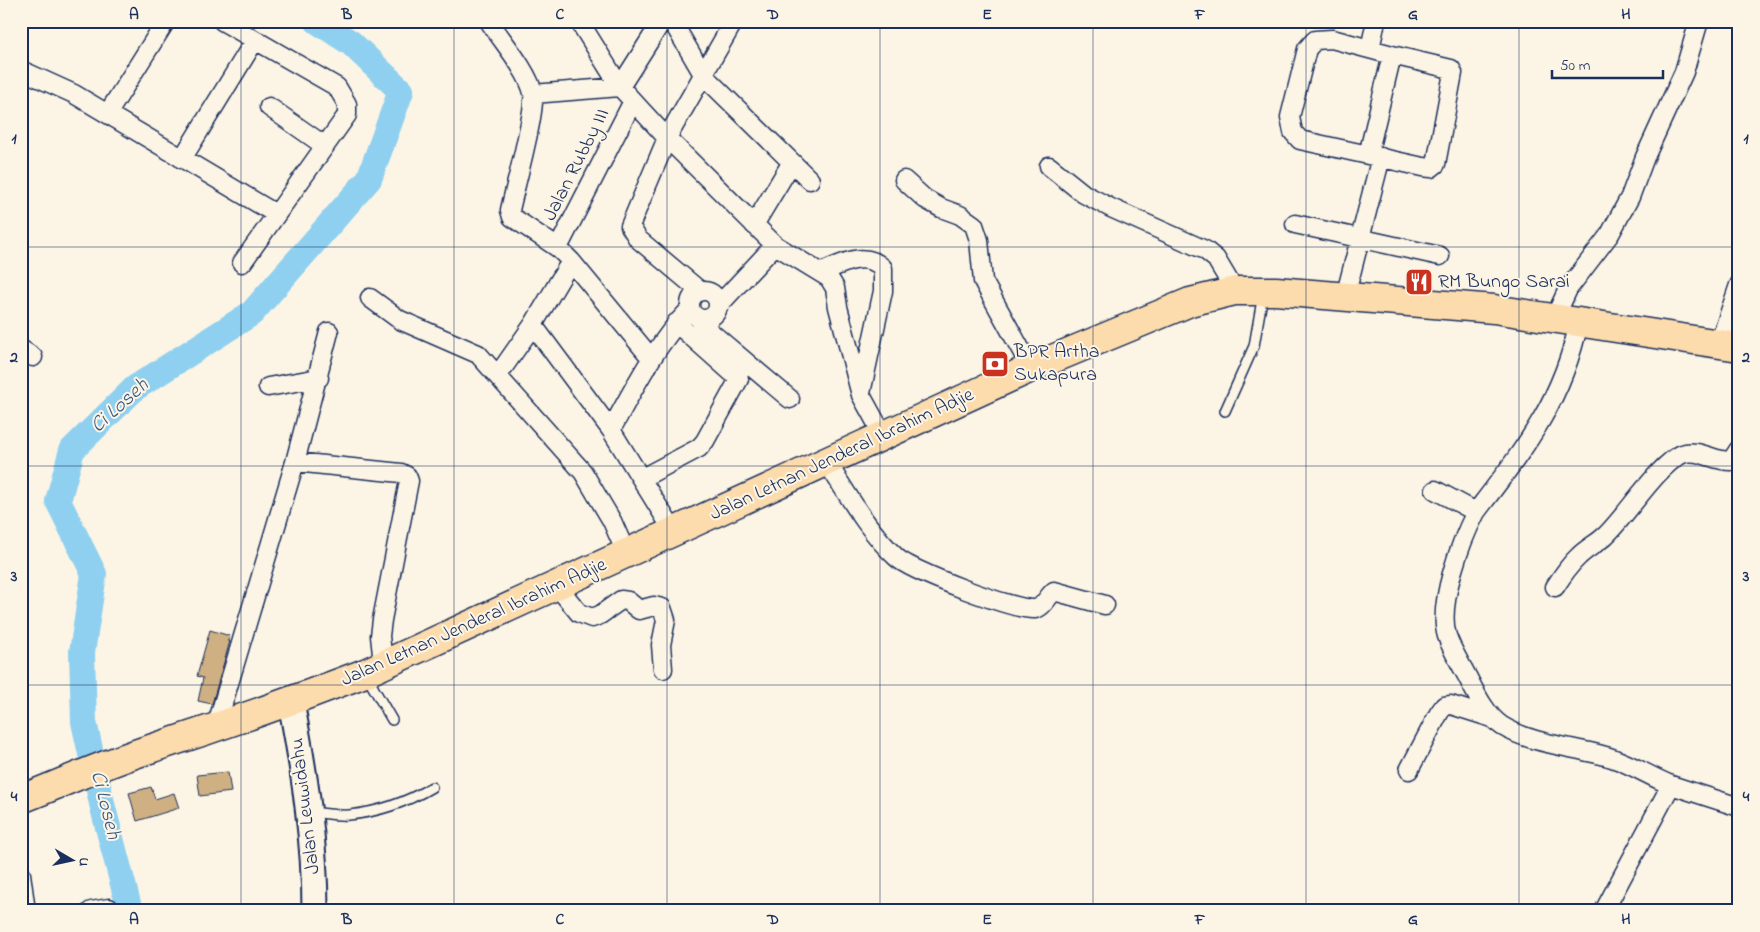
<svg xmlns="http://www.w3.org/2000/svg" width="1760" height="932" font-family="'Indie Flower',sans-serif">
<rect width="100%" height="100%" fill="#fcf5e5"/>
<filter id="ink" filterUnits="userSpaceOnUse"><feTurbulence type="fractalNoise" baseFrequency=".02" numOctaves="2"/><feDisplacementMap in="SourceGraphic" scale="10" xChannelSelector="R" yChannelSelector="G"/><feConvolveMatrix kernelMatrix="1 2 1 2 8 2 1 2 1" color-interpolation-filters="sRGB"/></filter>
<g filter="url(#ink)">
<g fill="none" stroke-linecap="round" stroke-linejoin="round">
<!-- river -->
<path stroke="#8fd0f0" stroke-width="26" d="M130,911L103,808L84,722L82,652L94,574L58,501L72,450L135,388L252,313L369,179L401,91L351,43L317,21"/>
</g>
<!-- building -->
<path fill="#cfb083" stroke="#1b2f5e" d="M210,630L230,636L228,641H230L212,704L198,701L203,678L197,676Z
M228,772L231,792L200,796L197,775Z
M151,787L155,799L174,793L179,808L137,821L129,793Z"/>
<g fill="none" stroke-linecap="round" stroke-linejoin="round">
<defs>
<path id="lane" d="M1225,411L1254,346L1263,294
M366,675L392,720
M310,812C322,813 337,816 349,815C378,812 407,802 432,787"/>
<path id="street" d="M222,21L337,87L347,104V115L242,263
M489,21C502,41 528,71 533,93C536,111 515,187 510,210L512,217L558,248L571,261L651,358
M579,21L620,87L667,138L775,245L829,278L835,288L838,307L861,395L883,435
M672,21L704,76L810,180
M1370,49L1376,21
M21,70L74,94L276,214
M533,94L620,87L662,21
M269,107L325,146
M108,113L166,21
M1368,155L1392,55L1451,69L1453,73L1436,164L1431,168L1423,167L1300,140L1293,132L1290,117L1307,49L1315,40L1332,39L1392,55
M182,159L255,40
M1049,166L1084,194L1111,208L1205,250L1216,259L1235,291
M904,180L925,199L941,208L960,215L974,225L979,240L983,281L1031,368
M1295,224L1440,256
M754,225L792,162
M558,248L633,101
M571,261L533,325L611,430L674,532
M822,272C842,264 865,250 883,268V291L861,393
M690 305a14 14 0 1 1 28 0a14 14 0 1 1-28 0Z
M700,291L638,239L630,226L667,138L734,21
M1345,297L1381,157
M370,298L400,320L478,354L583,472L612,521L627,555
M718,306L775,245
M1555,317L1568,289L1610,234L1630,197L1645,157L1684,72L1699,21
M699,319L708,330L790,399
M1719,344L1739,285
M21,349L33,357
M498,375L533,325
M268,387L319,378
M611,430C634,388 656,344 690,309
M826,461C847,493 867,530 896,557C910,571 1016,611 1035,609C1043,608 1048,596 1054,591L1105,605
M295,462L401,473L407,476L409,481L382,620L380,636L383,663
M642,478L699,448L705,441L739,379L676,323
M1435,490L1476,512C1461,541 1437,604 1447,636C1452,651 1462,666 1469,680C1477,696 1487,716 1502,726C1533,745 1578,747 1612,758C1633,765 1651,777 1671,785
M1476,512C1524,449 1562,402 1579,322
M557,586L579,613L592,618L600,615L621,600L628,601L639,610L654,606L662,608L666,620L661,645L663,669
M1555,587C1562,576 1569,565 1579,556C1587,548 1598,543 1606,535C1626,516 1659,464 1682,454C1698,448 1715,462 1731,461L1739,449
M216,727L295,462L329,332
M1409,770L1439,713L1444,706L1451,705L1492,718
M21,874L26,911
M91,911L109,908
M1604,911L1671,785L1739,807"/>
<path id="secondary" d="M291,702C304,771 315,840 315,911"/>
<path id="highway" d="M21,799C65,782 108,762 153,748C224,725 295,700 365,673L1031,368L1190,302L1235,291H1276L1494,309L1739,347"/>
</defs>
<!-- lane casing -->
<use href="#lane" stroke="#1b2f5e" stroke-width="12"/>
<!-- street casing -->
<use href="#street" stroke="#1b2f5e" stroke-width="21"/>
<!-- secondary casing -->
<use href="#secondary" stroke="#1b2f5e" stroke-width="29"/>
<!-- highway casing -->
<use href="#highway" stroke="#1b2f5e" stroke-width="31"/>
<!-- lane -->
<use href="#lane" stroke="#fcf5e5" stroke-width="9"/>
<!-- street -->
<use href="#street" stroke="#fcf5e5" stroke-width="18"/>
<!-- secondary -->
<use href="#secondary" stroke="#fcf5e5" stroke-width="25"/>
<!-- highway -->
<use href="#highway" stroke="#fcdcac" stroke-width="28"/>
</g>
</g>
<!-- grid -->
<path fill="none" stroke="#1b2f5e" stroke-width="1" stroke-opacity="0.55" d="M241,21V911M454,21V911M667,21V911M880,21V911M1093,21V911M1306,21V911M1519,21V911M21,247H1739M21,466H1739M21,685H1739"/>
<!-- icons -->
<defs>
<symbol id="restaurant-square" viewBox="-11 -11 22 22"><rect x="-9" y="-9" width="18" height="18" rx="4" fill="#c8321e" stroke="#fcf5e5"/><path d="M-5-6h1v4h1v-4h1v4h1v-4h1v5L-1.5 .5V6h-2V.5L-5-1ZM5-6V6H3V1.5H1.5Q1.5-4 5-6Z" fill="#fff"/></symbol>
<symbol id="bank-square" viewBox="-11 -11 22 22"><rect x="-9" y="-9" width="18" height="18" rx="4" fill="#c8321e" stroke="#fcf5e5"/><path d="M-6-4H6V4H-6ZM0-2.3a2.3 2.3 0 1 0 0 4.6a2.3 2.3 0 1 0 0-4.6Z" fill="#fff"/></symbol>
</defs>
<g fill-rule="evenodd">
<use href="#restaurant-square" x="1403" y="266" width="32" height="32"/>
<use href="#bank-square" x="979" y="348" width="32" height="32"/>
</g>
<g text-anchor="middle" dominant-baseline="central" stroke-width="4" stroke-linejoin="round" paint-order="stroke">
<!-- street labels -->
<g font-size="20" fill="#1b2f5e" stroke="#fcf5e5">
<text transform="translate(577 165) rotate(-63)">Jalan Rubby III</text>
<text transform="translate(842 455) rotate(-25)">Jalan Letnan Jenderal Ibrahim Adjie</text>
<text transform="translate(474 623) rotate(-24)">Jalan Letnan Jenderal Ibrahim Adjie</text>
<text transform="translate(306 806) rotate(-97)">Jalan Leuwidahu</text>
</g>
<!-- poi labels -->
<g font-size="20" fill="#1b2f5e" stroke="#fcf5e5" text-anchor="start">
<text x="1438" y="282">RM Bungo Sarai</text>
<text x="1014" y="352">BPR Artha<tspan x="1014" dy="23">Sukapura</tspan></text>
</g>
<!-- water labels -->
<g font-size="21" font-style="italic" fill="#385782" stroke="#fcf5e5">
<text transform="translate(120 406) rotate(-42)">Ci Loseh</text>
<text transform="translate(105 805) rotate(76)">Ci Loseh</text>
</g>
</g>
<!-- margin -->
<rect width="1760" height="932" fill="none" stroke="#fcf5e5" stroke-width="55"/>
<!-- north arrow -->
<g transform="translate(72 860) rotate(99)" stroke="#fcf5e5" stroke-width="4" paint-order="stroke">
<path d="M0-4L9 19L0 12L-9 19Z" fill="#1b2f5e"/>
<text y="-8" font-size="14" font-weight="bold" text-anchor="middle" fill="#1b2f5e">U</text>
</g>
<!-- scale -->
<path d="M1552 70v8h111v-8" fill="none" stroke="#1b2f5e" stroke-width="2.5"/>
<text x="1560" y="70" font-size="15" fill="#1b2f5e" stroke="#fcf5e5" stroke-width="4" paint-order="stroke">50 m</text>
<rect x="28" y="28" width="1704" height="876" fill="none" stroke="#1b2f5e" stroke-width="2"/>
<g font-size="16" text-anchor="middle" font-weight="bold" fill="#1b2f5e">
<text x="134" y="19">A</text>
<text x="347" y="19">B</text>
<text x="560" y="19">C</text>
<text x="773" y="19">D</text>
<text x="987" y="19">E</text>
<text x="1200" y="19">F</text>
<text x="1413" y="19">G</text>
<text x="1626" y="19">H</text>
<text x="14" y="143">1</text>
<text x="1746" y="143">1</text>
<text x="14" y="362">2</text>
<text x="1746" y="362">2</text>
<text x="14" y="581">3</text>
<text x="1746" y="581">3</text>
<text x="14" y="801">4</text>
<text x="1746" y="801">4</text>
<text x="134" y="924">A</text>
<text x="347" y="924">B</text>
<text x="560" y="924">C</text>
<text x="773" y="924">D</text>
<text x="987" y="924">E</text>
<text x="1200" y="924">F</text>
<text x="1413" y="924">G</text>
<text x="1626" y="924">H</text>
</g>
</svg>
